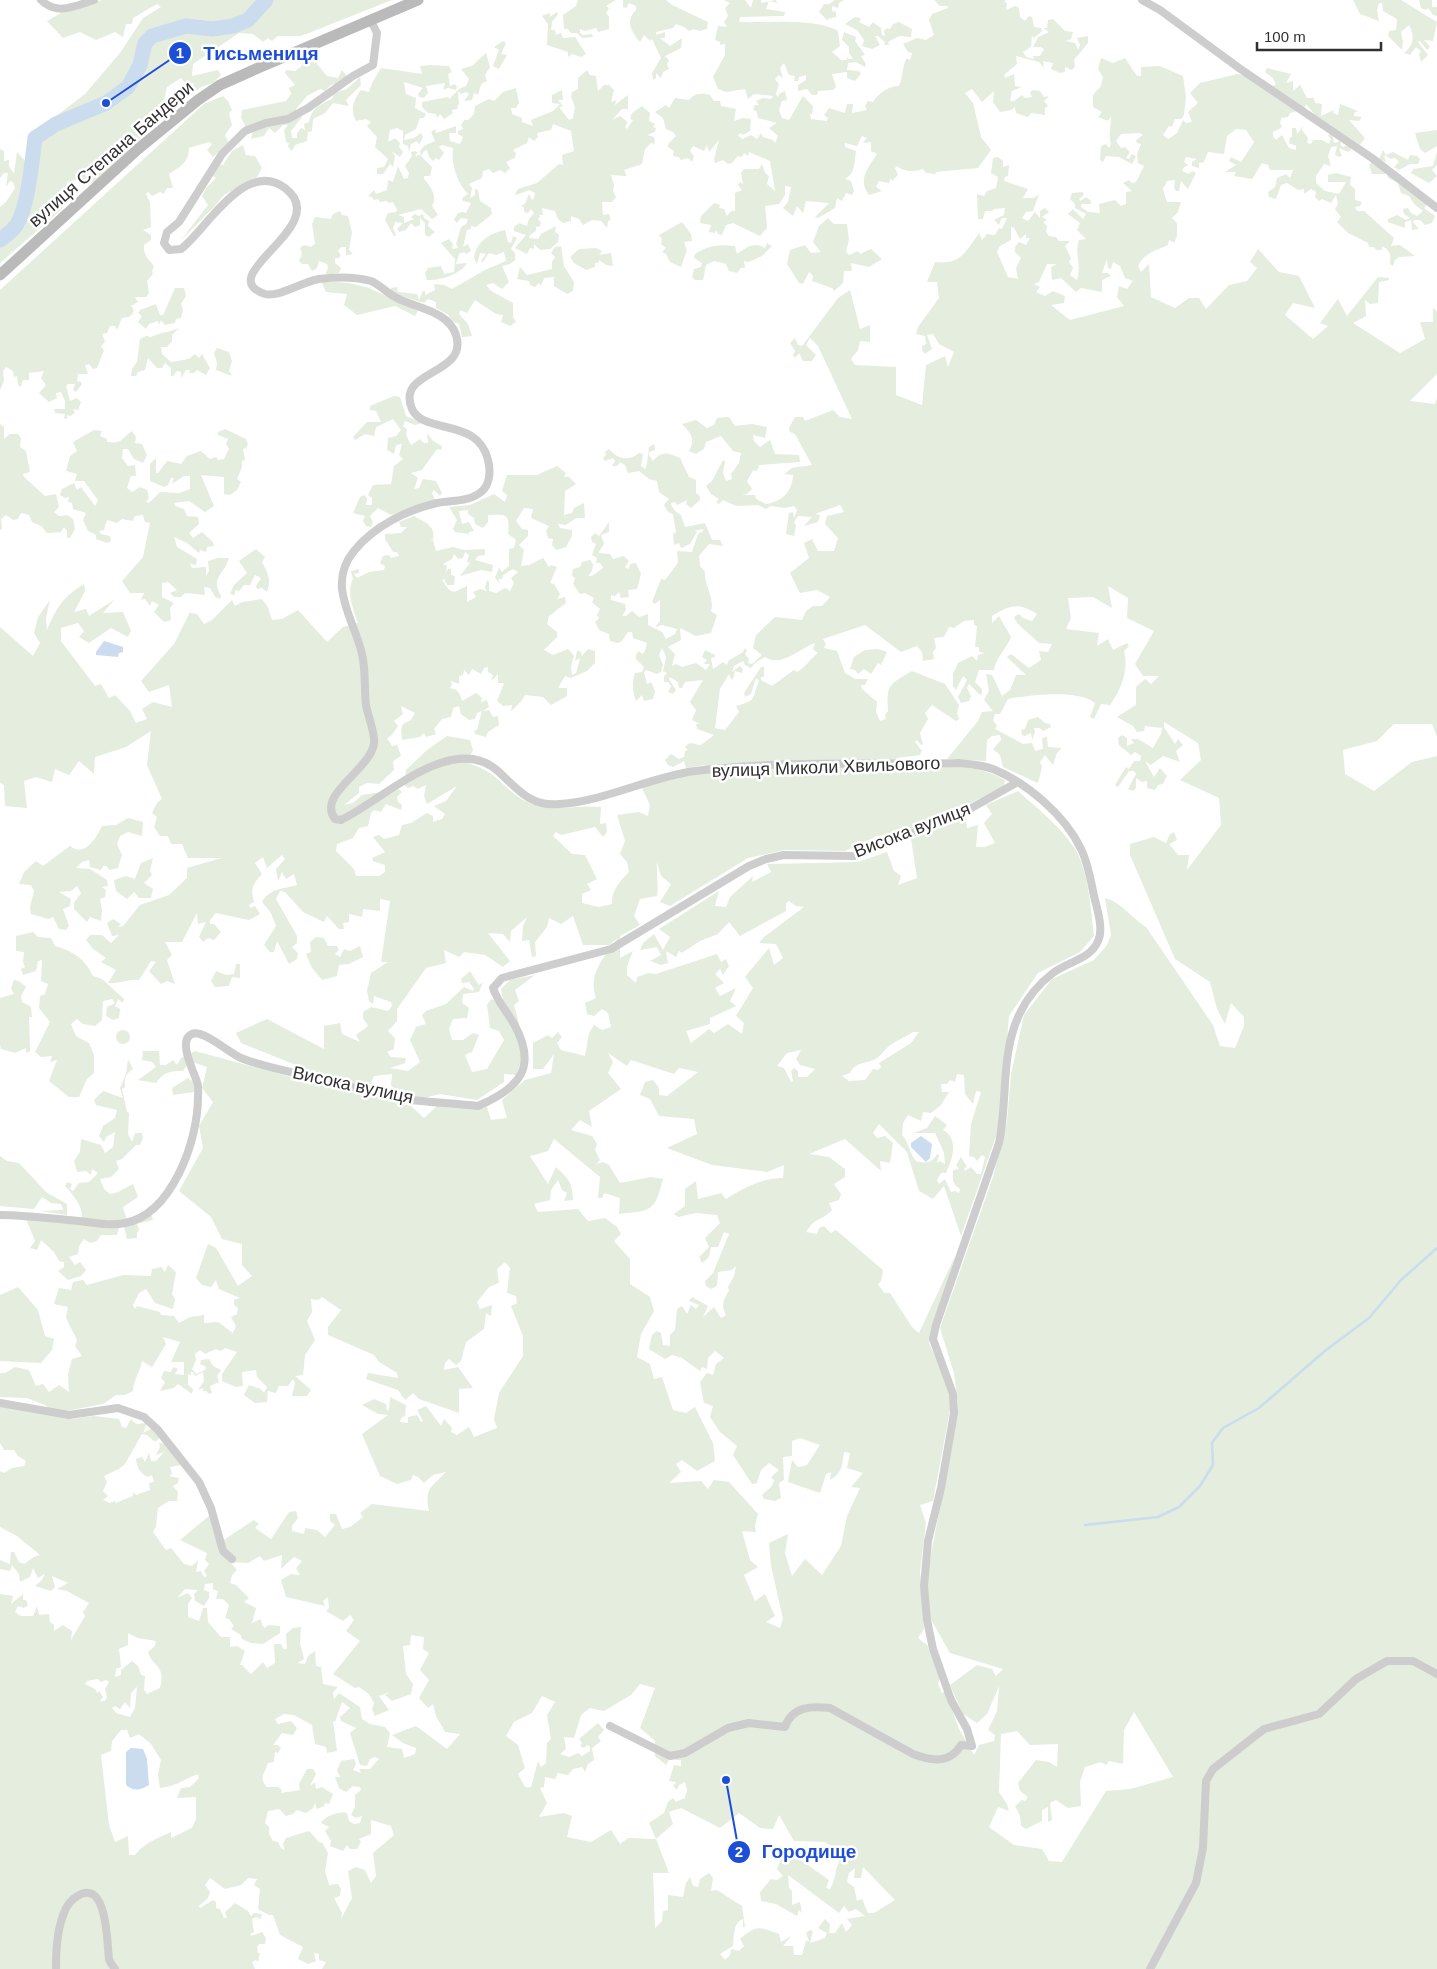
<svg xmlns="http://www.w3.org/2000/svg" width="1437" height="1969" font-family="Arial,sans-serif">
<rect width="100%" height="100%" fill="#fff"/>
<!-- green -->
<path fill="#e4edde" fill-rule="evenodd" d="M102,0H392L301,36H278L272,41L268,38L263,42L253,34L239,33L193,64L192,76L218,70L221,75L213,83L201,87L182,102V94L192,91L194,83L186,84L181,78L167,87L164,100L169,102L165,110L161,111L162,118L97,180L83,187V178L68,182L64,190L62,209L0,263V207L6,202L15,188L13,182L10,181L6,187L8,173H4L0,178V149L4,151V161L9,160V166L14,174L17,152L26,162L34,133L85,94L120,53L143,18L161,7L157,4L133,18L132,24H126L123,37L115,32L96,40L80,32L63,38L47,21L61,13Z
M578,0H616L606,6L609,8L606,13L609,17V29L598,32L596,28L585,31L580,29V33L583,35L592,34L593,37L582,38L577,33H571L568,29H564L563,15L576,6Z
M623,0H666L672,5L708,22L707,29L700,31L694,29L689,31L684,27L676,24L673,28L656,32V35L665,32V38H660L670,46L682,38L681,48L665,56L669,60L667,64L669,69L663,72L661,78L656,73V78L653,80L652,73L661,58L652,39L650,41L644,35L640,42C631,32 625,20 636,10V6L629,3L626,8L623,7Z
M724,0H745L751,8L753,0H761V3L776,0L777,3L769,1L766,9L785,12L784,16L740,17L739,22C766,23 816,18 838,31L840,46L832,52L841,60H846L848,57V59H853L849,53V47L842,40L844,32L856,37L855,41L865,55L861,56L866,64L865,67L856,62L848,63L847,70L859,71L861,74L855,81L847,78V72L832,74L836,87L833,90L818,91L817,95H812L807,89L798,91V85L806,80V75L799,77L798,81H794L795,76L789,75L784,63L780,68L783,78L779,75L775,79L779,84L776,94L778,97L779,94L785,91L787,100L782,101L779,110L782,118L789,120L803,96L813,106L812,115L810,113L811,119L827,121L828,118L824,115L829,108L845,113L847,104H853L852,113L867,110L865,106L868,101L873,102C879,93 888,86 899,86C903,78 902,65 907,58L910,60L912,53L908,52L903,44L917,38L926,40L934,35L929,20L932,14L948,8L947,6H940L934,0H1006L1004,2L1007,3L1006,10L1015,6L1019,8L1020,17L1025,21L1029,16L1032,17L1034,27L1041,28L1042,31L1034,38L1032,36L1031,47L1023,52L1026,57L1034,59L1033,56H1040L1044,49L1040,47H1033L1038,37L1049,32L1043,28H1047L1048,20L1053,19L1065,31L1073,32L1071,39L1066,41L1075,43L1078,50L1080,45L1077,38L1088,36V43L1074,60L1075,67L1072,70L1065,67V72L1060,73L1051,69L1053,63L1043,61L1044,68L1039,62L1016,56L1017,64L1004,75L1005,78L1014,74L1015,86L1022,87L1012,91L1010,101H1014L1022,95L1025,98L1032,97L1030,92L1033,90L1040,91L1044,97L1049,96L1044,101L1048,106L1045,108V115L1031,113L1028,117L1016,113L1015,107L1011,110L1000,112L993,102L994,91L982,102L972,89L965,93L973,103L981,137L991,150L978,168L935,172L936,174L926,173L923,169C915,172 903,172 897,166L895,168L898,175L892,181L891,178L889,183L879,181L876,187L882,191L869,195C857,180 868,168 877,154L871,151V142L863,143L867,138L862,136L857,146L845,143V147L856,151C854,162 856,173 845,179L851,181L854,191L852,195L846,193L842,201L837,198L835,208L818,218L815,217L829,203L806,201L803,213L797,206L793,216L783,208L788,202L791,187L785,186V195L779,204L765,206L767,228L760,236L733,223L726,225L722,235L718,234L716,230L715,233L709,232L711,225L700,223L701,216L714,203L720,205L719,208L724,209L727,216L731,211H735V193L742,190L738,185L740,182L743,184L741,173L744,169H759L762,164L765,173L769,176L767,184L775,191L770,161L749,152L748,156L744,153L742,157L738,156L732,163L728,164L723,160L715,163L714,159L719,140L709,152L707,145L704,151L693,146L690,151L694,156L692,162L688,158L681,160L679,157L673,156L674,151L668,147V144L676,136L673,132L666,129L663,118L655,112L666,105L669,108L675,98L689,100C695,93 701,93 710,95L714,101H720L721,106L736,109L734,121L743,118L751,119L750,131L743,135L741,133L738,135L742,139L751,135L757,139L761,133L763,137L773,140L775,143L778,136L769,128L777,123L758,118L757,112L753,110L755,105H759L756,101L763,98L771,99L773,96L754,94L748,99L745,89L726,92L718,89L713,77L725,55V44L720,45V42L715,40L718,26L727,27L724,22L728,16L725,8L730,3Z
M835,0H844L839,3L838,8L832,6V11L836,12V17L828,19V21L819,12L824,4H829Z
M1353,0H1401L1437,22L1433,41L1424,40L1430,47L1427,50L1420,41L1418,42L1428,55L1421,62L1419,54L1421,51L1416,47L1410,55L1404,53C1414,45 1415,36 1409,25L1401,32L1403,42L1402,50L1388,36L1389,31L1396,30L1397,19L1383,11L1382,3H1379L1377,10L1379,21L1360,14Z
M1419,0H1432V7H1437V16L1433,15L1428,8L1426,10L1421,8Z
M557,12L558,14L552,22L551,30H555L556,35L561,33L563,38L575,37L586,54L581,57L572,54L568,57V52L547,45L548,24L542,16L550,13V17Z
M855,17L861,18L859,22L869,27L873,22L881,28L882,35L885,36L884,31L887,28L890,29L893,24L899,22L912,29L911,37L899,36L888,42L889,45H884L885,42L878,36H875L880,45L872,49L862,46L864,40L857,30L845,24Z
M503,41L506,43L501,54L507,55L499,69L493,66L499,50L494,47Z
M313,52L317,64L327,76L338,78L342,70L347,76L339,83L331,85L325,91L320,89L307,96L296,109L302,117L291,131L292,138H297V133L301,128L305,130L304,124L309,122C312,107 320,105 332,99L334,93L347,89L360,77L361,85L346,100L349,106L333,103L325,113L313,119L312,131L308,132L307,141L295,145L292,151L288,147L289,143L286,142L284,130L288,125H283L275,133L269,128L264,136L251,139L253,130L244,129L245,125L241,118L242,110L286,101L291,94L289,88L295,85L285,73L286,70L295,71L302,66V56Z
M486,53L490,67L485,75L487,81L481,84L478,95L474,93L472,100L464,101L469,94L466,92L461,94L458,91L459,103L457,109L452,110L453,113L444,119L440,114L437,118L436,114L428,113L422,107V102L448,97L449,99L459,89L466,86L469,79L461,69L472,66Z
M1101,58L1113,63L1125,58L1137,76H1141V67L1160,66L1183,76L1186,97L1184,115L1181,119H1175L1172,127L1169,126L1163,135L1168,139L1177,133L1183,120L1186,123L1192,122L1188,112L1198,103L1190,93L1200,83L1237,74L1245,75L1264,87L1276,85L1273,78L1265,72L1267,68L1291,74L1286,83L1293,81V91L1300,85L1307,98H1314L1315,103L1322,104L1321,116L1334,110L1333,113L1338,115L1340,104L1358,111L1354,113V116L1362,117L1359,121L1349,120L1365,138L1360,145L1315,115L1306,104L1304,109L1290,113L1288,117L1281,118L1280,124L1282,125L1281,128L1273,132V137L1276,140L1282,135L1289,148L1296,150V146L1289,143L1290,137H1292V128H1296L1297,134L1303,126L1302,130L1308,138L1307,143L1311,144L1313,140H1322L1329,144L1331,139L1328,135L1332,133L1334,143L1338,142L1340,138L1341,146L1344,147L1348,143L1351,146V150L1348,152L1339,148L1342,156L1339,157L1335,155L1337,146L1331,147L1328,156L1331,166L1324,164L1316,176V183L1325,191L1339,194L1346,182H1328V175L1336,173L1351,177L1350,185L1355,189V200L1362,202L1360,206L1355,207L1357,211H1364L1394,238L1391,246L1400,245L1415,256L1399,257L1395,260L1393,266L1390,264C1391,255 1391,251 1382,246V250H1376L1374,247H1369L1368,243L1348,233L1337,222L1341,217L1335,209L1338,204L1336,195L1331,203L1322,199L1319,201L1315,197L1316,192L1311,189L1304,194V189L1298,190L1287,183L1281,185L1276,199L1269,197L1268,192L1275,187L1277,178L1286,174L1290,178L1293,170H1270L1268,165L1262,163L1252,179L1234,176L1236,172H1225L1236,165L1229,161L1231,157L1241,162L1254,142L1246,130L1236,129L1227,136L1224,154L1208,152L1204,162L1199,163V168L1192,166V162L1197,159L1186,157L1184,162L1188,165L1183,168L1182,171L1189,174L1192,171L1196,173L1188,189L1181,181L1179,191H1176L1174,188L1175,180L1167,181L1163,189L1167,202H1181L1178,212L1172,218L1177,223V236L1174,243L1169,240L1168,245C1156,251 1145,252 1138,266L1141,272L1149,264L1151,297L1175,308L1189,298H1199L1206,309L1229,285L1247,281L1257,268L1250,262L1258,249L1279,272L1299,276L1315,308L1293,303L1285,315L1313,339L1328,326L1320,323L1338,299L1347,316L1378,277L1389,278V280L1379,282L1378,303L1370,304L1365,300L1366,316L1353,323L1400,353L1425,339L1420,322H1433V308L1437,311V374L1410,401L1435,404L1437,398V737L1432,724H1394L1377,741L1343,750L1345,774L1374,791L1412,762L1437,756V1969H322L326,1962L319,1960V1954L314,1953L316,1961L308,1964L298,1959L303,1947L280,1935L273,1915H269L258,1909L260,1889L254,1885L257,1879L248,1878L241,1885L225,1889L210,1878L205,1885L210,1892L208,1898L199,1906L200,1908L213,1900L216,1902V1908L220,1909L224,1918H227L225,1912L235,1903L248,1911L251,1916L254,1913L262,1914L261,1919L256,1917L252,1919L254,1932L250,1934L251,1936L262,1932L266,1938L265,1944H259L257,1947L258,1953H260L258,1962L256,1960L252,1962L255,1969H0V1594L13,1596L11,1604L23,1594V1600H26L28,1605L24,1608L18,1606L15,1612L21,1616H33L37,1606L39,1615L49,1614L50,1622L54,1625V1631L63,1625L72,1631L71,1640L85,1616L83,1612L89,1603L67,1591L57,1589L68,1583L52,1576L55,1587L51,1591L35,1586L42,1580L45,1574L38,1578L33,1568L30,1577L20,1582L19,1574L12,1565L10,1571L0,1569V1560L10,1564L11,1552H14L19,1562L24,1564L34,1557L40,1555L17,1536L0,1527V1471L4,1473L12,1468L24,1466L26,1461L18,1456L14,1450H4L0,1443V1405L74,1416L71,1419L94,1416L119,1419L122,1427L126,1428L131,1419L136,1424L147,1423L143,1433L152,1428L160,1436L157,1441H154L147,1435L142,1434L125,1464L119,1469L104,1476L107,1482L103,1491L108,1496L103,1500L110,1503L115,1501L116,1503L133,1496V1492L136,1495L150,1490L149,1483L154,1482L152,1475L148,1477C140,1473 137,1468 136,1459L142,1457L145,1462L149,1453L151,1461H156L164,1452L156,1455L160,1447L159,1443L166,1444L181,1465L170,1467L172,1474L169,1476L179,1478L178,1483L173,1486L178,1492L177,1501H169L158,1508L156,1527L153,1532L166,1550L171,1548L184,1564L192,1566L198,1560L196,1572L201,1571L204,1577L207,1576L204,1571L209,1564L205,1560L207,1553L180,1540L210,1515L219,1543L254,1520L259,1524L255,1528L271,1539L289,1512L296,1511L298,1518L292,1526V1531L304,1534L305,1528L317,1530L325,1537L335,1525L330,1521V1514H336L342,1529L350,1527L363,1517L360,1513L372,1504L429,1511C424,1488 431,1488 446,1472L433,1475L424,1483L418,1477L413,1475L411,1480L397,1484L380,1476L362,1434L388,1415L378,1414L362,1405L374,1399L386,1404L387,1411L389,1409L390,1397L406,1405L405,1416L401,1418L400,1422L408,1423V1417L417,1415L421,1422L423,1421L417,1410L426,1406L441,1426L444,1419L452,1428L451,1432L457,1435L469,1427L474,1437L497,1428L494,1419L499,1393L523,1356V1336L511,1306L517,1303L516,1296L507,1293L510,1268L505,1262L497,1269L499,1283L489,1287L477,1302L480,1309L492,1305L491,1316L486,1313L484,1329L466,1342L461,1361L456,1365L449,1359L445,1363L444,1370L458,1367L473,1388L459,1389V1413L419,1399L413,1393L405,1400L398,1390L366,1379L368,1373L398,1378L397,1373L379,1362L374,1355L328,1335V1327L341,1310L322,1297L318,1300L311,1299L312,1312L307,1321L315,1340L305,1355L303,1375L295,1376L311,1390L307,1396H292L295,1383L293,1379L288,1386H279L276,1393L268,1391L267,1402L255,1403L244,1395L249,1385L261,1389L264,1393L267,1387L257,1377L256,1370L242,1372L243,1386L236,1387L222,1381V1374L237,1352L225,1348L221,1351L216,1349L205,1354L200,1350L195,1354L196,1360L192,1369L196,1374L205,1370L206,1367L200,1364L201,1360L209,1359L213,1366L221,1370L217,1376L219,1382L210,1386L212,1393L209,1394L206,1391H203V1388L198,1390L204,1381L203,1372L195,1376L193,1372H191V1375L188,1374V1385L193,1389L192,1394L178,1384L174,1388L160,1391L165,1382L161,1378L164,1371L171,1372L173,1367L178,1369L175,1374L184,1375V1362H171L180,1342L163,1337L166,1344L152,1367L142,1361C140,1372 133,1381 133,1391L125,1395H116L103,1404L66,1411L51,1410L45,1405L27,1398L0,1397V1373H5L15,1367L29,1370L36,1386L43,1384L49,1392L59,1385L69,1392L68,1374L72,1359L82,1356L75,1346L77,1340L66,1318L68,1307L54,1304L59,1288L71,1290L73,1282L83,1280L87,1285L123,1275L151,1276L152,1269L161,1267L165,1272L168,1265L176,1272L172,1294L175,1299L173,1309L155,1303L146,1289L139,1293L133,1305L135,1309L137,1306L160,1312L161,1315L174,1316L179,1323L190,1317L204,1315V1323L218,1322L233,1333L236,1326L231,1317L237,1314L238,1308L234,1305V1300L240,1298L219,1289L216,1280L211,1287L202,1285L196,1278L208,1244L216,1248L238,1286L252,1276L242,1265V1244L222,1239L211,1217L179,1191L203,1148L199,1126L213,1102L202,1088L207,1067L195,1063L187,1065L183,1071C170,1071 164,1072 156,1083L138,1080L156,1067L152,1062L142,1060L143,1051H159L160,1065H166L173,1060L177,1065L181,1058L195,1051L317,1084L411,1106L424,1118L438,1105L469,1109L487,1107L491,1120L507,1118L502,1100L525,1080L551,1073L554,1054L543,1069H533V1043L548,1035L552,1038L558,1032L562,1037L557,1043L561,1050L585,1056L589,1033L594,1025L602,1030L611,1027L608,1013L602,1009L594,1016L587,1014L585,1003L596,998C587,974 605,956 618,938L609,945H583L573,916L561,924L549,918L547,927L535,942L536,956L532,957L529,940L522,941L523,926L527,917L511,931L510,942L503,934L488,933L510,961L503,967L485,955L464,952L459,957L444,950L446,963L426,968L397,1009V1021L388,1031L395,1038L394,1049L387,1052L391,1057L406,1058L405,1063L390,1068L408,1071L420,1062L410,1040L416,1027L426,1024L422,1015L426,1011L446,1004L464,987L473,991L474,989L469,982L462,983L461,979L470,971L479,985L483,982L479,992L463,994L462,1003L469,1008L467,1018L453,1019L449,1029L452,1040H463L473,1033L479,1035L472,1052L465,1055L472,1072L487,1069L504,1040L499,1031L490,1028L487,1005L491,999L504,1005L501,989L510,980L535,975L515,990L519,1001L514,1005C521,1029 527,1052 516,1075L504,1074V1082L477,1100L440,1094L424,1098L397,1095L391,1085L392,1074L374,1076L370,1087L321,1075L241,1043L236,1033L267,1019L324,1049V1026L340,1023L342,1034L360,1042L356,1035L368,1026L363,1018V1012L371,1007L388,1011L392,1006L391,1002L374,996L373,1004L369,1001L367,991L371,973L388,962H381L390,901L380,899V911L363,909L362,917L349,914V922L343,923L344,929H339L327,916L324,922L303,912L285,892L280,891L276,899L297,936V943L292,947L298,953L297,959L289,964L277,941L274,952H270L264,945L276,926L271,913L262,902C270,888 283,889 297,885L294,874L286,879L282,872L278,881L276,869L285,859L282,855L267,868L263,857L255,863L262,874C253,884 250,888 254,902L249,905L251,908L255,906L260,914L249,920L216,913L210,920V924H214L221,932L214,940L208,938L203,942L199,937L206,922L198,924L197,913L182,942H165L172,955L167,960L175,984L167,981L161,984L149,971L156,962L151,961L139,980C128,979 120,984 108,983L116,970L101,962L106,958L93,949L86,940L90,935H102L111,943L119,935L112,936L107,923L113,919L121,924L118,927L123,926L140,905L169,895L187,878V868L222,858H188L182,844H171L168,836H160L154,827L157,817L152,813L157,803L162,799L147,765L151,731L126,747L95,757L94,774L79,761L69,775L55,769L52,782L36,777L24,781L27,808L5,806L4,785L0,783V627L33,656L40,643L34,633L38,617L50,600L46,618L47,630C57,607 62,598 84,584L85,591L74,612L86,609L89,616L114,600L103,613L123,612L131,631L128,637L111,628L89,643L79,637L84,631L78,623L61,628V641L95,686L101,684L109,698L115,695L130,711L136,723L147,719L142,709L153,702L172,707L169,685L149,692L141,681L174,644L191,610L190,613L197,614L204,624L212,620L232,600L235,606L242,602L262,599L268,607L272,620L282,619L298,610L327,642L343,627L358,623C353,609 346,592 353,579L351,571L359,569V573L354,574L357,578L369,572L384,570L385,566L380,563L383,556L389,555L391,558L399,556L397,552H393L385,539V534L401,533L407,527H401L399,522L414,516C424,522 436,525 433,539H430L433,540L436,551L453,547L464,550L485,549V555L478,556L475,560L493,565L492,572L481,570L460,576L470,563L467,562L469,555L465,552L463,558L458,559L454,554L452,559L443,564L447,566L446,573L448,569H451V575L455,576L454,585H447L444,579L442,580L449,590L454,592L467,586V602L476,597L473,592L480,589L487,591L485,588L487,580L489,582V591L496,593L505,588L510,591L514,583L511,578L518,572L513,569L503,575L502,579H498L500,584L495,578L499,568L502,572L509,566V549L514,548L516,540L508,534C510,515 508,514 488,515V522L483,528L475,524L474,518L468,514V510L459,511L462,524L469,522L474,531L469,532V534L455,532L453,529L457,520L449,507L470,505L494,494L505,502L507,495L502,491L507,475H537L557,466L566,473L564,477H569L576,484L565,491L564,515L572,513L574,508L584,503L585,518H576L566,525L558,524L560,528L572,530V536L566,547L556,550L552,545L553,539L548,538L546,531L549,526L531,518L533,509L524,508L516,521L522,529L528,530V536L519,545L524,550L521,566L529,565L543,558L549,567L551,565L557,567L550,583L554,584L560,594L557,599L565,597L566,603L549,616L547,624L557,632V637L544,650L553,655L568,649L574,656L571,666L572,675L576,673L580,658L575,661L577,651H580L582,656L588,649L595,651V663L587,671L571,678L565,676L558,688H567V696L551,705L543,697L525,695C523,700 515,708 511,711L512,705L503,706L497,701L504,683H498V674L491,681L493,675L488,672V667L484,668L481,674L472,669L469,675L464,670L463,675L459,676V684L451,681L452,686L449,688C458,689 460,693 462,701L476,693L482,698L481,702L487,700L489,707L483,711L489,710L493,717L498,716L499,725L488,732L486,737L475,734L474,731L477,730L482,711L477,713L475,719L469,720L461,714L459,706L453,708L451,717L442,719L434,729L436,734L426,737L424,733L420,737L402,740L401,730L403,724L411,720L415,713L401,706L403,714L394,721L398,726L391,736L387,738L392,746L397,745L401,756L393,761L394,770L379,784L367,783L359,787V793L344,805L353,803L362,795L381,792L371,805L399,789L402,792L397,797L398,802L402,805L401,810L386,804L381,812L374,810L371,813L368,826L359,828L353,838L337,844L336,851L354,869L356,876H379L385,872V865L373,861L372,858L385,852L373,837L379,835L384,839L399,835L402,825L411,823L427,813L433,816V822L442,819L445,814L434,806L446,801L457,786L427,804L424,796L426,785L418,789L413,786L408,788L404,785L406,770L427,750L447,736L470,740L473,750L467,763C499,772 500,787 525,801C550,814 575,804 601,807L600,824L606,823L607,832L603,837L595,827L561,835L556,832L553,836L572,854L585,855L597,879L587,884L591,890L582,894V903L599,907L612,904C611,891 620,881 629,872L627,862L620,854L625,841L617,815L639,812L648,816L650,805L641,786L701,772L705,765L686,768L684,761L673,767L668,765L665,760L671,754L679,759L684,757L685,751L688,750L685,747C690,740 694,745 701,745L714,735L697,729L696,724H700L692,720L696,710L690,702L703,680L685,682L682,688H679L678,682L670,677L669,679L676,690L673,694L668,692L671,686L668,682H664V676L667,673L663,671L666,657L662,648L659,655L663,665L661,672L657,674L646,670L644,672L647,684L651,682L655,691L653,699L644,701L642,695L636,701C632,689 632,684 635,673L642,672L644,667L636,659V654L639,651L642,654L645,651L647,643L633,638L632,632H628L622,641L618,643L610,641L609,634L599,630L595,622L599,618L597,615L600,609L592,602L594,598L585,593L580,594L573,584L575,578L572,576L573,569L580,567L582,562L590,560L593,564L592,571L588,576H592L603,568L600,563H596L597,558L592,555L596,544L592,542L591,537L595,533L599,536L609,522V532L601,535L604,544L598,553L610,554L613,559L624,556L629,561L625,567L629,569L630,564L636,563L641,574L637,589L628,590L629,597L621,598L619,592L615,596L611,595V600L625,604L626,610L622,616H626L632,611L639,617L648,614V625L662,632L666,639L675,634L677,629L662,625L655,627L660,621V600L655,604L652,602L661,579L665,580L678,563L677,551L692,552L698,534L703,531V529L694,531L697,532L690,544L681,548L679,543L674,545L673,534L676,532L673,514L668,512L664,505L669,499L659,492L657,481L649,479L639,471L628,473L625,465L620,462L617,466H612L615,461L613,458L605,461L603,458L606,455L605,452L609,449C618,459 628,462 639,453L643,454L641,466L645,469L647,464L649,447L654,444L655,450L649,452V455L653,461C662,450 668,453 680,458L689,477L696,480V493L700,496V500L691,508L686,504L687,500L677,505L675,502L671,503C671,508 677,513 681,515L685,527L705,523L712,540H720L723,546L709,544L699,556L700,566L705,572C704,585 715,599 711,611L717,615L711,633L696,636L680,628L681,640L668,647L675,654L672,666L676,664L682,667L696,663L706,670L710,664H704L707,660L702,657L705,650L715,655L714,661V657L711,658L713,669L723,662L727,665L728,661L743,652L745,648L747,651L745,654L749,659L748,663L752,664L762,655L753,648L756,635L775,617L802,620L806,611L813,606H822L830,597L817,590L800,593L790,573L809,558L804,543L812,539L818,551H834L838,538L825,524L827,516L844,512L840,505L815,514L820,515L818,522L804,526L812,517L798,516L794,522L796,526L794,536L786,534L789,513L793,512L794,518L797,510L794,506L784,508L771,506L766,509L758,505L736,506L723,500L719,504L716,502L719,499L711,494L706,486L712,481L723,460L725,462L723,473L726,481L732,479L731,474L739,463L741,453L733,451L721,436L706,442L704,449L696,454L689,451C696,438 691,434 682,424L696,420L707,428L714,425L717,418L729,417L735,426L752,424L767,427L765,438L753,435L754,441L760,447L770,440L775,454L799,455L800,462L759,465L757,471L753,470L747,481L752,489L747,494L741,495H755L756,499L766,504C782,501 792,493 793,475L784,474L792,468L812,465L795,434L790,432L789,428L795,417H803L805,421L833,410L840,417L852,419L818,346L810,338L806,345L816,355L812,361H803L799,353L795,358L793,355L795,351L790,343L795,338L798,345L802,346L838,298L850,290L860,329L870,325V342L860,341L858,350L851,359L855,365L896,367V395L922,405L926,365L945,356L948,367L954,352L939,344L933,334L927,335L932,349L925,354L922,350V346L926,344L925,336L916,334L918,327L939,298L937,282H927L935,262C960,265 966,252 979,233L982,240L987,234L995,235L999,228L1002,229L1007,218H1002L999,225L994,220L1004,215L1005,208L994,209L992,211H985L983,219H978L977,194L984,196L987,191L996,188L998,177L991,173L993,158L998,157L1003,161V167L1009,165L1008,176L1005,177L1004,181L1028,189L1023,198H1034L1039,194L1033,211L1026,212L1022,218L1028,221L1035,212L1040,218V211L1045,208L1049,212L1042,217L1047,220L1043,222L1047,226L1046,232L1049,236L1056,237L1059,241H1070L1065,246L1071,258L1069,262L1073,268L1070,275L1077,280C1082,262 1074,255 1079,240L1086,239L1077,230L1080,223L1068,214L1073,209L1083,219L1086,214L1075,208V204L1070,199L1072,193L1083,192L1084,195L1079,199L1080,201L1086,197L1091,201V204H1081V207L1088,212L1100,213L1099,204L1115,200L1121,206L1126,204V192L1132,191L1123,183L1129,180L1132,183L1136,182L1144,166L1138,163L1137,154L1141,144L1137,143L1136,140L1143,135L1140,133L1121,134L1116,141L1121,148L1125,147L1130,152L1126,158L1129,159L1132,154L1136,156L1132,164L1119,157L1106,156L1103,162L1100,160L1101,146L1106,144L1109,148L1111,144C1108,134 1111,127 1111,116L1108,121L1098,117L1102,112L1093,107V95L1101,86L1103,77L1098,69ZM1011,227L1014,228L1020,239L1026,234V238H1030L1026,245L1019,242L1015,247V252L1021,258L1016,268L1018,279L1008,277L997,252L1000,246L1011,240ZM1107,259L1108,268L1111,269L1113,262L1120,266L1125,278L1133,281L1127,289L1119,286L1117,297L1124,306L1070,320L1051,305L1064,303L1065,296L1053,291L1045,296L1036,292L1040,287L1034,284L1039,282L1047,264H1057L1051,267L1052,280L1061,278L1076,292L1081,288L1102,292V280L1111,276L1108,273H1102ZM1108,586L1128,598L1127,618L1154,631L1135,664L1143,676H1159L1151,684L1145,679L1136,687V705L1117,717L1133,726L1137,732L1144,731L1145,726L1162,728L1161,734L1153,748L1138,739H1131L1134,743L1127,746V738L1122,735L1118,738L1119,745L1131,755L1135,752L1141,756L1140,761H1134L1129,769L1126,767L1115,785L1118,787L1129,771H1134L1136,774L1128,789L1133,791L1136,788V778L1142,782L1147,781V788L1155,790L1158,785L1163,784L1167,776L1160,768L1154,777L1145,761L1151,765L1163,756L1180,762L1176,751L1183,745L1178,739L1175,744L1164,727V722L1198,743L1201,760L1180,780L1219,798L1221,825L1187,870L1189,855H1178L1169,844L1177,840L1174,832L1170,834L1166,843L1154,837L1130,844V855L1175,959L1210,982L1217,1009L1225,1024L1231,1003L1244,1017V1026L1235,1048L1220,1046L1213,1025L1146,927C1132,918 1121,902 1105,898L1111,935L1107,945L1094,960L1052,979L1024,1015L1011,1074L1007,1121L993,1177L940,1328L954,1373L958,1403L951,1451L925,1585L929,1616L950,1653L1003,1669L996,1676L992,1669L977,1665L950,1685L963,1714L977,1723L987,1714L999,1686L997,1711L988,1730L995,1735L994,1741L979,1745L974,1755L959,1729L945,1691L942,1693L938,1684L940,1678L927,1645L918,1638L924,1629L920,1571L926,1523L920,1505L933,1501L953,1394L929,1343L955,1256L919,1333L912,1327L890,1293H884L878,1284L881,1281L883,1270L836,1230L831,1233L824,1226L819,1228L817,1234L806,1232C816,1216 822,1221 832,1210L829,1203L839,1200L841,1194L834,1184L845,1177V1169L829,1157L809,1154L845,1139L881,1171L880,1161L890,1163L893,1143L885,1136L877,1138L873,1133L879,1124L907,1152L919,1191L933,1199L944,1186L961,1236L1000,1125L1009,1016L1038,973L1080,952L1094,936C1091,911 1089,872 1075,849C1060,826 1038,809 1018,791L986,805L992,814L984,823L995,843L985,847H976L978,825L967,828L966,818L911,839L917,878L898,885L901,876L894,871L887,852L858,862L767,864L771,872L752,882L753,876L730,897L726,907L715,906L719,891L659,929L670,937L663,950L654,934L643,943L640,950L657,947L661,955L650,961L661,965L668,963L666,951L676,957L679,951L682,953L700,941L718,934L729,922L740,936L786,911V903L789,901L796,906L804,907L764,937L759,943L776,944L783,958L774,965L769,948L745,977L753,988L736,1016L744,1023L742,1034L728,1024L714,1033L709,1029L691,1043L686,1031L710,1024V1018L736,1006L730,1001L736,988L720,996L715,988L724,983L715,974L720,969L723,975L729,966L726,959L721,962L717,954L656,974L649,973L637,977L636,983L627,975V966L633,951L620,958V936L640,925L634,916L640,899L657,896C659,884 656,874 657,862L661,876L671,884L660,902L670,906L748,858L785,850L845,851L877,836L904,832L955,811L1004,786L1005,780C972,761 937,767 901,770L897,758L920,755L922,751L915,742L917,740L921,745L923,744L920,733L928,719L925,713L932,705L956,721L959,719L957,713L959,705L945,684L912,671C890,684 886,684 888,711L885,715L886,719L880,721L876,712L877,702L862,689L861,685H865L868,679H855L845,673L837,651L824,648L826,644L823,639L865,625L901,652L917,646L922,652L923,661L934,659L933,652L936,648L934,638L944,637L949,627L954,628L964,621L974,620V625L977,626L975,647H979V652L985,653L978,655L977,661L972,656L958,663L953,674V686L956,690L963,676L967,680L958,697L961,703L969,701L971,696L967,688L969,684L980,695L982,693V689L975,682L979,670H994C996,657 1006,650 1011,637L999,616L992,623V616C1010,605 1018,602 1037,614L1032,621L1023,618L1019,614L1014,617L1017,623L1039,643L1052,644L1048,652L1039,651L1041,660L1029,668L1011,654L1007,657L1026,675H1016L1010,690L1002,696L992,675L986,674L989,691L984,700L993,711L982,712L978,721L947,759L986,761L987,740L992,736L1000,735L1001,740L993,749L1000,755L1003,767L1038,783L1042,767L1040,762L1045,755L1053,765L1057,753L1062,748L1048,747L1047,737L1042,738L1043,749L1035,751L1032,743L1023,744L995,729L997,726L993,720L995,714H1000L1008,699C1029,695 1079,689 1095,703L1090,717L1094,719L1101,704L1110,705C1121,690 1129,670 1124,651L1129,646L1127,643L1113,650L1108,639L1097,646L1099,633L1066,629L1071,618L1068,598L1093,597L1112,608ZM815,643L813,649L818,653C810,659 806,667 797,672L794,670L772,686L761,680V677H764V667H761L744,693L745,697L751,694L756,678L759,681C751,699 758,700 736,706L739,712L725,730L715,728L720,689L729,674L731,679H733L735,671L742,673L743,669L740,666L732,672L734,666L743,661L745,665L751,668L755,663L765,657C782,668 800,648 815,643ZM913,1032H919L911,1043L879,1063L881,1067L878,1070L873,1069L865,1080L849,1081L842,1076L850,1073C855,1061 869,1064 877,1058C883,1054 886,1047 892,1044C899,1039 906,1037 913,1032ZM801,1050L796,1059L800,1065L815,1069L807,1077H798V1071L794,1068L791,1071L793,1081L791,1082L784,1068L777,1066L787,1053ZM608,1053L627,1066L631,1060L674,1074L679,1068L698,1072L667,1096L659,1095V1088L653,1080L645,1082L640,1095L650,1099L659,1116L694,1119L697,1134L667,1148L712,1165L767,1172L784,1165L783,1178C762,1178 743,1188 726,1199L721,1193L698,1199L696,1181L685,1189V1206L674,1214L678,1217L696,1213L717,1215L720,1223L705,1238L709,1247L699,1257L702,1263L709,1257L711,1247H718L724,1232L729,1234L713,1273L705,1281L706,1286L711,1289L717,1286L718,1272L732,1270L736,1266L734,1276L728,1287L729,1291C723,1299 721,1306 726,1315L721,1318L714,1307L703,1317L708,1306L692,1297L689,1301L699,1305L696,1309L691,1305L687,1314L682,1306L677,1309L675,1330L670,1335V1346L663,1345L661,1333L657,1331L652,1335L649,1349L665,1359L672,1355L682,1358L700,1371L702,1367L707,1369L708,1358L715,1351L724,1358L716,1364L713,1375L707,1373L700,1382L704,1403L713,1406L710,1417L720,1432L737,1446L733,1455L752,1484L757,1483L761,1470L769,1463L779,1470L771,1477L774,1480L772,1486L762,1495L764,1499L775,1501L781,1498L779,1483L784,1480L783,1457L792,1456V1441L800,1438L820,1445L807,1465L798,1467L792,1460L788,1482L820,1493L826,1474L831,1472L830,1480C843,1473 842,1464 844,1452L850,1453L847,1468L863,1473L851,1487L860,1488L847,1516L841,1546L822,1575L805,1559L792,1576L785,1553L788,1534L769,1543L771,1566L783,1619L780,1628L766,1622L775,1616L765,1594L755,1601L744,1575L758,1567L750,1560L742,1531L756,1532L755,1526L758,1514L729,1482L714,1480L708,1489L701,1481L669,1483L681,1472L676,1464L682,1460L697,1471L715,1461L713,1443L695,1407L686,1413L673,1410L662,1377L654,1379L650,1364L637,1357L641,1334L654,1311L650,1297L630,1284V1259L614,1241L621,1234L617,1227L605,1218L588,1221L578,1209L538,1212L534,1204L550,1200L551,1190L558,1180L562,1190L567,1193L564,1201L573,1200C572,1181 569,1180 556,1167L548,1184L530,1156L548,1151L554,1139L600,1177L598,1198H602L604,1193L620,1198L619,1214C652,1210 654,1213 663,1179L651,1177L620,1183L609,1165L603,1162L596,1164L600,1160L595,1150L597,1144L592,1136L571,1130L580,1120L592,1127L589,1111L621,1089L608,1073L613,1062ZM957,1074L964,1075L965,1094L973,1104L976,1091L981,1092L971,1124L969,1156L974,1157L977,1161L982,1155L985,1157L981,1174H977L971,1167L965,1171L964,1168L967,1167L961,1157L956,1165L959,1169L953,1170C953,1179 951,1183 960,1189L959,1193L955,1191L951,1192L945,1179L939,1184L937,1180L941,1173H946C952,1160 960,1139 943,1130L947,1125L935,1116L927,1128L914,1133H935L944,1153L945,1164L940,1161L937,1163L939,1155L937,1154C933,1163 924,1164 916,1161C909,1153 909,1142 902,1135L903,1123L908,1115L921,1121L923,1112L931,1113L941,1105L949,1092H942L941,1084H947L950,1080L955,1082ZM282,1555L281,1569L294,1557L302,1561L296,1568L300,1575L291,1574L281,1580L286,1597L325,1606L323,1601L328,1597L329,1608L326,1611L343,1621L350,1615L354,1620L346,1631L360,1641L333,1674L355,1688L359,1687L369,1694L374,1703L372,1709L375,1716L389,1710L379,1696L390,1692L385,1695L392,1701L411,1694L413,1684L406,1674L403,1646L410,1645L411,1635L424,1637L423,1649L429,1653L420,1670L429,1680L419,1698L428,1708L433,1704L436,1716L445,1732L460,1734L447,1749L416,1726L392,1735L403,1743L416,1748L415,1754L404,1758L402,1749L387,1747L390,1733L385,1727L370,1724L362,1719L360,1707L339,1693L334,1699L333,1692L338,1687L323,1684L321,1667L316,1666L315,1651L308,1656L305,1664L297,1663L304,1659L300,1643L301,1627L293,1628L286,1634L287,1649H283L281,1644H274L275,1663L267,1668L263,1662L251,1674L242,1665H240L245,1651L237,1646L230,1647V1637H221L208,1622L207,1608H203L199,1621L188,1617V1604L192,1598L188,1593L177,1598L185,1589L198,1590L194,1594L195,1601L204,1606L209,1598V1592L204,1590L205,1584L213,1583V1589L218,1591L216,1599H223L229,1605L225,1618L229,1619L234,1626L231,1629L241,1635L242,1639L251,1643L263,1644L280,1633V1626L268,1625L265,1628L262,1625L261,1619L252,1623L256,1608L244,1602L249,1598L236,1585L230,1583L232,1575L237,1570L230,1562L248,1563L260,1556L264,1561ZM128,1633L138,1638L156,1641L155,1646L148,1652C153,1668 166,1664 160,1688L147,1694L144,1690L145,1676L141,1675L138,1666L132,1661L121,1670V1675L115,1677L116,1669L121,1667L119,1649L128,1645ZM98,1679L101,1682L106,1680L109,1682L105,1689L107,1697L105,1701H100L103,1697L99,1691L97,1693L95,1689L85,1684L87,1681ZM640,1684L655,1688L640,1728L655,1741V1756L666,1765L672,1755L675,1760H681V1766L674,1765L669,1781L676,1782L673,1786L677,1790L679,1785L685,1782L687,1790L685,1798L676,1802L673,1798L668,1802L664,1813L649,1823L656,1839L628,1838L620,1844L611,1830L591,1842L567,1837L572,1816L564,1813L539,1817L547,1803L540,1788L544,1787L545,1777L555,1779L558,1773L568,1775L573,1769L582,1767L585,1772L588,1764L594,1760L592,1748L601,1741L598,1737L604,1730L598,1723L579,1739L582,1743L580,1746L584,1748L587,1745L590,1747V1751L582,1756L578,1753L569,1757L560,1754L566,1749L564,1737L574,1738L581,1715L590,1708L604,1711L631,1695ZM137,1687L135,1708L130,1717L116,1713L112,1708L115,1706L120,1709L125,1702L130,1708L131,1693ZM542,1696L555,1702L547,1715L551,1739L547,1743L546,1763L541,1767L538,1761L531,1787H525L518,1774L525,1768L518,1745L506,1736L514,1722L532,1713ZM342,1702L350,1708L340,1717L341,1721L356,1728L350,1733L360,1765L367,1766L370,1759L375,1757L379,1759L370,1769H359L361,1773L353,1770L356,1764L354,1759L341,1761L337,1770L340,1777H335L339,1788L346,1792L353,1786L360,1787L361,1790L355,1795V1807L351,1815L356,1818L362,1816L360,1823L354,1824L349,1821L347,1813C339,1811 325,1816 321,1823L329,1827L325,1831L331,1841L330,1846L343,1851L347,1845L350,1849H357L361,1842L359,1839L371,1834V1820L391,1826L394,1835L373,1853L376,1876L371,1883L365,1870L356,1867L348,1871L352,1898L341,1919L342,1913L334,1898L340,1896L341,1889L338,1884L329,1885L325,1871L328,1853L322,1842L320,1843L309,1831L286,1838L283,1844L285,1850L281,1848L278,1842L273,1841L269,1834V1827L265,1823L268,1811L279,1809L286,1816L293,1814L297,1810L306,1813L313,1808L315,1803L317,1809L324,1806L325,1803L329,1804L333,1794L322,1787L316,1789L315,1782L310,1786L316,1774L313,1769H307L299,1784L300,1790L281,1793L282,1790L278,1787H267C258,1778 265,1773 268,1763L274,1762L275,1752L278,1753L281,1748L278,1745H273L282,1733L293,1735L297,1728L291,1721L278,1724L275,1719L284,1714L294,1715L312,1725L315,1744L326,1747L327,1753L337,1751L333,1721L335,1722ZM1134,1712L1173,1777L1130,1789L1106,1791L1062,1862L1049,1861L1042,1849L1014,1845L989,1827L998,1807L1009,1811L1007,1804L999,1792L1001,1734L1017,1731L1030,1745L1058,1744L1057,1767L1049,1762L1036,1760L1018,1783L1020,1791L1028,1797L1025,1801L1022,1800L1015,1806L1020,1816L1021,1826L1026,1829L1042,1821V1810L1048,1807V1822L1052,1820L1050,1803L1056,1800L1068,1808L1081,1806L1080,1782L1085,1767L1101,1762L1106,1765L1109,1761L1123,1764L1124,1730ZM121,1730H127L130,1738L139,1734L151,1744L161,1760L158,1775L160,1788C177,1786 182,1780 198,1774L199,1778L190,1787L181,1788L177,1798L196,1797V1819L192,1828L171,1838V1832C158,1838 144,1843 135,1855H129L128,1836L115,1842L109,1825L101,1755L111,1751L112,1741ZM681,1808L720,1828L739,1813L760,1828L773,1829L779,1815L794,1841L825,1842L844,1855C833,1867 838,1876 830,1889L826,1888L829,1880L802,1861L783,1854L777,1869L783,1876L777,1880L771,1879L760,1892L761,1901L776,1904L797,1916L799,1910L802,1913L800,1902L792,1905V1891L789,1888L788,1875L839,1913L844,1906L849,1912L856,1909L865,1916L847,1919L852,1925L846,1932L842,1923L835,1933H829L830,1924L825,1919L818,1928L827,1933L825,1938L810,1943L813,1931L810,1930L806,1933L809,1941H806L802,1955H794L793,1946H783L791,1936L781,1942L779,1934C760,1927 757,1924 740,1939L744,1946L739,1951L731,1949L730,1955L725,1960L720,1954L733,1946C734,1937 733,1922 743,1919V1927H745L742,1906L717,1890L711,1891L713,1878L709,1873L700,1879L698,1887L693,1886L690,1877L686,1883L683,1897L668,1895V1910L663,1911L662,1921L655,1928L653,1873H669L656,1839L673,1824L669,1812ZM863,1867L895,1900L874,1913H868L862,1899L857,1901L854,1887L847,1882L849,1873L855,1868L854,1878H861Z
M430,65L449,66L452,72L448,74L450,86L455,84L457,87L456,90L448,88L443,90L445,83L426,86L428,93L424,98L419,97L418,94L423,88L404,82L406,94L416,98L415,108L426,114L424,118H420L416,129L405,135L404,140L414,138L421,133L423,137L419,145L417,141L411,144L409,152L408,146L403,144V131L397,128L390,130L388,142L395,138L400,143L399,147L403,152L400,157L391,151L395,156L393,167L390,164L383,174H377V168L384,167L388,159L375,147L377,137L367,126L371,122L366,119L356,121C350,109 353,101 361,90L369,92L372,83L381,68L422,74L420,66Z
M587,70L590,75L596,76L598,91L604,85H609L614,90L611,102L616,100L615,105L628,95V109H622L612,120L620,116L628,122L625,127L627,129L633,120L630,119L632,113L642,106L650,113L649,121L655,124L653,127L656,128L655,132L647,135L654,137L655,144L651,143L645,149L642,164L624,170L627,176L611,175L614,185L613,191L616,197L612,202H602L603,215L609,214L611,220L608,221L607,228L601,221L592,220L583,225L579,219L571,216V221L563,223L558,219L555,211L542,208L543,215H539L540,217L538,219L541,223L540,226L536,227V231L530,235L529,238L538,239L541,234L556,226L555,232L559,235L558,242L550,249L540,250L534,244V249L530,248L527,254L515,248L526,235L514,231V227L519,223L527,226L529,219L534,213L531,209L528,213L524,212V207L521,206L525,204L529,194L532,200L534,198L535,193L529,190L516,195L515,194L518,189L537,183L559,164L563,165L562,155L574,151L571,131L553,124L551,130L537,133L538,137L534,141L529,137L527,143L513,150L516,153L515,158L506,162L510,168L505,173L500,170L493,173L489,169L483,171L482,178L469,184L472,188L470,198L475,195V189L478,190L480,201L491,208L492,214L476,227L471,226V229L467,230L463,247L468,244L471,251L466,254L464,252L459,254L456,264L467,263C461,274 439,281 427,280L425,273L428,268L441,266L444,274L454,272L455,259L441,243L449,239L453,244L452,249L458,248L456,244L461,227L466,224L468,219L461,218L457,223L454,220L458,213L463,212L466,213L471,203L463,201L462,198L468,194C457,183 451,164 453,148L442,145L439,147L444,153L439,160L436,158L433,161L429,157L427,150L424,151L421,156L420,151L424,146L435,141L431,132L435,129L436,133L456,126V133H449L450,141L460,144L463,137L458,134V131L463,129L461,125L464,120H468L474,114L475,106L489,99L494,101L503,92L516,88L519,103L516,108H511L512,114L522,118V122L533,126L531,120L553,111L560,104L552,103V95L562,90L563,100H558L563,106L559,107L569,120L573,118L575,107L571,97L572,92L578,89V78Z
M223,96L228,101L232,110L229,113L232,125L225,135L229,143L213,157L207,150L212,144L209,142L189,148C189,162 180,167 169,174L173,188H167L164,194L160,192L152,196L148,192L146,194L150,202L151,227L143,230L151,235V240L144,245C143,256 149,259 154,266L152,271L153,274L147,281L149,293L146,297H135L138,302L131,306L134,310C132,317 129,317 122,318L117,330L115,326H110L107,333L102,334L105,341L101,347L104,350L97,368L93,369L89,364L85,365L88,374H78L77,382L80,381L82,384L76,392L73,390L75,384H68L66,386L70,401L77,398L81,402L78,410L73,409L75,413L70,416L67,415V419L64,418L65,414L55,413L54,409H65V401L61,392L56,393L57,398L49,402L39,393L46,385L41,378L44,371L29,373V380H23L21,387L18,385L17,376L14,377L13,371L6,367L3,371L4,381L0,390V290L204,104Z
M1437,130V146L1425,153L1420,149L1415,133Z
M243,145L246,155L255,156L262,168L257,177L224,195L213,208L181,240L208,205L202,196L206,188L216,178L211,175L219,164L223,165L232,151Z
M1383,150L1386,155L1393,152L1408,160L1410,155L1417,156L1420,159L1418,164H1410L1399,170L1394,167L1399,162L1395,158L1391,159L1384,155L1386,162L1379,159Z
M415,151L418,153L415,155L417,157V155H420L432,167L430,176H424V179C431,187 438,197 432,206L438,215L432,219L421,209L398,215L404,217V223L414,219L411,217L415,214L419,216L423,214L424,218L429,221L428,226L435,232L429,237L425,235V223L420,218V225L415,227L411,223L406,230L399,232L397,229L403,223L395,222L393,228L396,236H394L385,220L388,213L396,212L397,210L393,202L389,203L386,201L380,202L378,199L374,200L372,197L368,196L374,190L376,194L387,190L388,180L393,182L398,166L404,179L408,178L409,173L405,166L412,156L411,152Z
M1437,152V165L1432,170L1437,176L1429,183L1411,173L1413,169L1433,166Z
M1373,161L1388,172L1390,177L1428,204L1424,208L1435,216L1432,223L1425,225L1420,220H1414L1413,222L1419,229L1412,230L1411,220L1405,222V228L1388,222V219L1397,215L1406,220L1410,218L1404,214L1403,209L1408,208L1411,213L1417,216L1423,211L1415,205L1409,196L1401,193L1398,183L1388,178L1387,174H1372L1369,165Z
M340,211L342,215L348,216L352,233L349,250L353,254L346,255V247H341L338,251L341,255L339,258H335V263L341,268L339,273L325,275L328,268L327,264L319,261L317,268L312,271L308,264H302L299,261L302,254L300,248L304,245L311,247L315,244L312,224L315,217L331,219L333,214Z
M828,218L834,224H847L849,240L846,251L849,255L858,251L860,254L871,249L882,259L869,267L851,263L852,271H844L843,283L834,291L832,288L812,281L813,276L809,272L803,284L799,283L787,264L790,250L805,245L811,253L821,252L813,242L819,226Z
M682,222L691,234L692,241L684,242L687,250L681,267L670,262L666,254L662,252L666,248L661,244L662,239L659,235Z
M505,230L508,242L511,243L513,236L517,238L511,249L515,253V260L510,264L502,266L509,282L502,289L493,283L486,285L491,291L513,303V317L516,322L510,326L501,322L503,315L496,314L475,300L467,313L460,310L459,314L468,324L472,336L462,337L459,324L450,320L449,315L436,308V302L428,299L424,303L392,293L391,288L397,287L398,292L417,294L419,300L423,291H425V295L435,290L434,284L444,285L452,289L485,270L506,261L504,252L496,255L489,253L483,262L481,261L486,254L480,253L477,264L474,258C476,242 490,233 505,230Z
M767,243L772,246L762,256L749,262L744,261L745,268H741L737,273L729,271L726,264L714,261L706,265L703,280H695L692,277L694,269L701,267L702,263L694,258L695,254C708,245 720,244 735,246L737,254C747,247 754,241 765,248Z
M561,246L564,266L574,282L573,291L567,294L554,286V277L544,278L541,286L539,283L535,287L530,285L529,281L517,279L520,267L527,275L552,269V262L555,257L551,253L555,247Z
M596,248L602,251L599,255L611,253L613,266L606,265L599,260L598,263H595V267L586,270L574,263L570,257L579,249Z
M321,281L349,283L369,288L418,311L415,316L395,306L357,315L344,305L347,294L326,292Z
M175,288H184L186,296L181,304L183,310L181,318L176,319L175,323L165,325L161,320L159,325L158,321L149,324L146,329L138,322L142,316L138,313L140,310L156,304L160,315H163Z
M179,328L172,335V341L167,347H161L162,354L171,362L189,359L195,354L199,358L202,354L210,368L206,375L197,370L194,373H189L190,370H186L181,378V372L177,371L173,376H171V368L165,363L162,368H157L148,358L145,370L138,372L136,376H131L132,369L137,362L140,339L146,336L151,337C160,332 168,333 179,328Z
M217,348L229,352L232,361L229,371L232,376L216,370L217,363L214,353Z
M394,396L400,397L406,416L422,423L415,425L405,421L403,426L407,429L406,435L411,445L420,439L424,443H428L427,433L433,441L442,446L441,450L437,449L422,470L411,473L418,478L414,489L419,488L423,479L436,481L442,493L440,496L434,490L432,493L436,501L391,515L378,508L370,516L373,522L371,527L366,526L363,521L365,516L353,513L360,497L364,495L367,498L366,505H372V498L368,495L373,485L391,484L394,466L403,459L399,455L402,444L396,445L394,454L387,450L388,438L396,436L401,430L393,419L376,427L374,436L365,434L355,440L353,437L367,422H381L376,411L370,410V406Z
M0,424L4,427V439L10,434H18L21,438L20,447L26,451L30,472L23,474L24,477L45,496L56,494L59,507L54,512L59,516L67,515L73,519L75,529L70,538H67V531L64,527L61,532L47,533L41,526L32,522L29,515L21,513L18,519L13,520L6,515L1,519L2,529L0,530Z
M225,429L246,439L248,444L246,448L243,449L245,460L242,461V467L237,479L241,482L237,490L230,495L224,494V477L201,475L214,506L205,512L189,501L174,503L175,506L184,509L187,516L198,517L199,524L189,533L193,538L202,532L213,542L214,546L207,547L206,552L200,550L199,553L187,543L174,537L177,547L197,559L196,565L190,564L192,568L206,567V576L209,571L208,561L218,558H229C224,576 210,576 221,596L220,599L215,597L210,588L204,587L205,595L185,593L181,597H174L170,593L177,590L168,582L162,583V597L174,603L170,608L171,620L164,622L154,612L159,605L152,601L150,606L145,599L141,600L144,593H130L122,581L143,557L150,523L145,522L143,515L135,516L133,521L122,519L117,523L107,520L104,530L99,531L101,534L110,536L111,541L107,543L96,539V535L88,531L83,520L86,513L73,509L72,503L68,502L69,497L65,498L60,495L62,489L74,483L77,490L81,487L95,506L98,500L84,481H75L77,474L66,471L70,456L77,451L73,442L94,430L102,431L100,436L107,439V442C124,444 120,439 132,431L136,437L135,443L142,444L147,455L143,463L134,459L128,449H123L122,458L128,466L135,465L136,476H131L127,488L132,492L140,487L147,490L149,498L146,502L149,503L160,492L179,493L190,489V476H184L172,484L174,478H171L168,485L164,487L150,481V464L156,458V473H158L167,461L181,464L187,456L201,451L210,459L216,457L218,460L224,459L229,449L226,444L228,439L218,435V432Z
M256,549L265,557L262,562C267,572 272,579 267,592L262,588L257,589L256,586L261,578L255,575L250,585H244L239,591L235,590V595L230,594L234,585L247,573L239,561Z
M878,649L887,652L881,665L878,663L871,674L864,669L858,674L855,670L850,669L854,657L865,650Z
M1038,717L1045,723L1050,724L1051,727L1043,731L1040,728H1034L1035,732L1032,740L1031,733L1025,736L1022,735L1021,730L1025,729L1028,720Z
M128,818L143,822L142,836L128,832L120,836L117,844L122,855L118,868L109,870L107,866H103L101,870L90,867L89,860L82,862L76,868L90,869L107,880L108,886L102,887L106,890L105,897L100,899L102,910L101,921L90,917L87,922L74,909V903L81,893L77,886L71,891L59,892L71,899L70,906L63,909L69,926L66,930L59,929L53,917L48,919L31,914L30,907L34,891L31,885L19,884L24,872L36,861L43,866L70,846C85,858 96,838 102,826L116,825Z
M153,858L150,871L152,875L144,883L153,889L151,898H139L134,892L127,899L116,891L114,880L126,876L135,879L141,863Z
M33,932L38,937L51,938L55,946C73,951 85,959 93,976L102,979L124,999L123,1003L118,999L115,1006L120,1009L119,1018L113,1020L106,1016L107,1007L115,1003L112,999L103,1001L102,1020L95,1026L83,1024L77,1019L71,1024L76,1036L89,1043L94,1055V1073L87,1079L79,1097H69L49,1081L57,1060L50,1062L52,1056L41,1057L35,1052L50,1022L39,1008L40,996L45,994L48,984L41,981L42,960L38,961L36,971L23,975L21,969L25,967L23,962L24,952L16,951V936Z
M316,937L324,938L328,946H337L339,950L335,954L340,957L344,949L350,951L360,946L363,957L349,964L339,965L337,976L322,980L312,968L306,954L311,952L310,942Z
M236,964H240V978L232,977L229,986L215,987L211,981L216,971L226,975L234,974Z
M14,980L19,981L26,987L21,996L22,1002L31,1007L32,1017H29L30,1051L26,1053V1048L15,1053L1,1049L0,1045V998L14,994L11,988Z
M116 1037a7 7 0 1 1 14 0a7 7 0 1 1-14 0Z
M128,1059L133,1069C126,1074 124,1078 125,1087L122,1089L127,1112L129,1113L128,1134L132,1142L135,1133H142L143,1138L140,1145H136L122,1159L116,1161L119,1169L111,1177L100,1179L104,1189L110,1194L118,1192L133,1184L138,1197L123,1207L127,1221L151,1213L153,1220L137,1224L139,1230L137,1233V1238L127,1239L124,1226L119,1228L117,1235H101L97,1241L90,1243L84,1239L79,1246L78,1254L69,1257L75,1265L80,1262L86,1270L81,1276L68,1280L58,1271L64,1267V1262L59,1261L54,1252L41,1240L37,1250L30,1248L35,1241L26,1219L82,1223C84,1207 75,1197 65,1186L67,1182L72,1184L70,1189L73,1191L79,1183L89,1182L98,1173L92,1169L91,1175L86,1171L77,1172L74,1161L80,1152L81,1139L101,1145L105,1153L113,1147L115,1132L106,1137L104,1142L99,1136L103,1126L115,1118L117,1110L96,1105L94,1100L103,1091L123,1098L120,1088L126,1074Z
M188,1078L195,1083L194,1092L173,1095L172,1088Z
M0,1156L7,1161L19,1163L46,1192L67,1204V1215L40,1211L63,1210L61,1204L51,1203L42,1197L34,1209L0,1206Z
M18,1287L38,1310L45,1336L54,1339L52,1350L41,1363L0,1361V1295Z"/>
<!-- water -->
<path fill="#cadced" d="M104,641L123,647V652L119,653L118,657L96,655V652Z
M921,1136L932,1144L930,1158L926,1162L911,1147V1143Z
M131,1748L143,1749L147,1759L149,1785C141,1790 134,1792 126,1785V1752Z"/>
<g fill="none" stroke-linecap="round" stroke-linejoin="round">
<!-- stream -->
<path stroke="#cadced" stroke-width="2.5" d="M1085,1525L1158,1517L1179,1507L1200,1486L1213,1465L1212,1443L1223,1428L1259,1408L1326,1350L1369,1318L1401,1280L1437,1248"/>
<!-- river -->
<path stroke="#cadced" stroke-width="15" d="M0,240C5,236 11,232 15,227C28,211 32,160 35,138L56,124L106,103L128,87L140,65L145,43L152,36L186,26L212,29L233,26L248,20L266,0"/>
<!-- minor -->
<path stroke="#cdcdcd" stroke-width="8" d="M41,0C57,16 75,6 94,0
M1142,0L1160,10L1239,68L1372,158L1437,208
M370,19L377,33L373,65L353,76L308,108L288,119L266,123L245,131L222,154L179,222L167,232L164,243L169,250L181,249C206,230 245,158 285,188C335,226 210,275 265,294C278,298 304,281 319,279C335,277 356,277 371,281C379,284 387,293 395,297C414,308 448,310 456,335C469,376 395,369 412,409C424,435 478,417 488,460C491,471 490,485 481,492C469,502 452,500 437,503C407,510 374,526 354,551C326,585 354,619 362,654C366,671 364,688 366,705C368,716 373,727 374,739C377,767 315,793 335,819L341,820C382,801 453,729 499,772C518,790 531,807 560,804C605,801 650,777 695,771C782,760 872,765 959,763C970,764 983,765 993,769C1027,783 1065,815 1081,849C1088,863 1091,881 1094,896C1097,909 1104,929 1098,941C1090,960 1068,961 1053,973C1040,983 1027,998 1020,1013C1000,1053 1008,1101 999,1143L936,1325L933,1339L953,1394L954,1413L941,1488L928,1541L924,1586L927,1620L933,1649L951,1700L967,1729L972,1746L961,1745C950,1764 931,1761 913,1754L830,1708C812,1706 792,1706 785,1727L749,1723L728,1728L685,1753L670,1756L610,1726
M0,1215C27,1215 53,1219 79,1221C94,1223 110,1226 125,1223C172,1214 198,1141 198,1097C198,1093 199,1087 197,1082C194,1072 177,1040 192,1034C203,1029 229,1053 241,1058C266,1068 292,1072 318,1078C344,1084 370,1093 395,1098C422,1102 451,1103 478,1106C520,1088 538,1067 514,1024C507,1011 498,1003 493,988L502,978L611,949L749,866L766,859L784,855L854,856L959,815L1016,783
M0,1403L69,1415L118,1408L144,1417L158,1430L199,1482L211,1508L223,1551L232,1559
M56,1969C56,1948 57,1928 66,1908C69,1903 71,1900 76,1897C108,1875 107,1946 109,1959C110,1963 113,1966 115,1969
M1150,1969L1196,1883L1203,1848L1206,1781L1213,1769L1264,1729L1319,1714L1356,1679L1387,1661H1413L1437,1674"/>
<!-- secondary -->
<path stroke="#bababa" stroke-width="11" d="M0,275L138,149L198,100L220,85L258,68L418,0"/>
</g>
<g text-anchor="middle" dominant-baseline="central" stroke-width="5" stroke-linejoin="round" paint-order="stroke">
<!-- street labels -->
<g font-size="18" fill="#303030" stroke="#fff">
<text transform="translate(111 154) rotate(-41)">вулиця Степана Бандери</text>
<text transform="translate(826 767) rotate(-2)">вулиця Миколи Хвильового</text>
<text transform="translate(912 830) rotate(-21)">Висока вулиця</text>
<text transform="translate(353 1085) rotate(12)">Висока вулиця</text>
</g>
</g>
<!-- callouts -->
<path fill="none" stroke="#1d4ed8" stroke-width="2" d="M106 103L180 53M726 1780L739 1852"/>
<g fill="#1d4ed8" stroke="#fff" stroke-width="2">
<circle cx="106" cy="103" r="5"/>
<circle cx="726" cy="1780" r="5"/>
<circle cx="180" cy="53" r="12"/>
<circle cx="739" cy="1852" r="12"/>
</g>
<g font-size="15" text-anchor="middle" font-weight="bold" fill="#fff">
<text x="180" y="58">1</text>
<text x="739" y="1857">2</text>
</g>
<g font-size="19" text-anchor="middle" font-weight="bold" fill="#1d4ed8" stroke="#fff" stroke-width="5" stroke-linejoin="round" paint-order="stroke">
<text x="261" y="60">Тисьмениця</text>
<text x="809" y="1858">Городище</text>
</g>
<!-- scale -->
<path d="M1257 42v8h124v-8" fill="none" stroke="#303030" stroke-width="2.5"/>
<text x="1264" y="42" font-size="15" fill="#303030" stroke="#ffffff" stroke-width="4" paint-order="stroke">100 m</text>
</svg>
